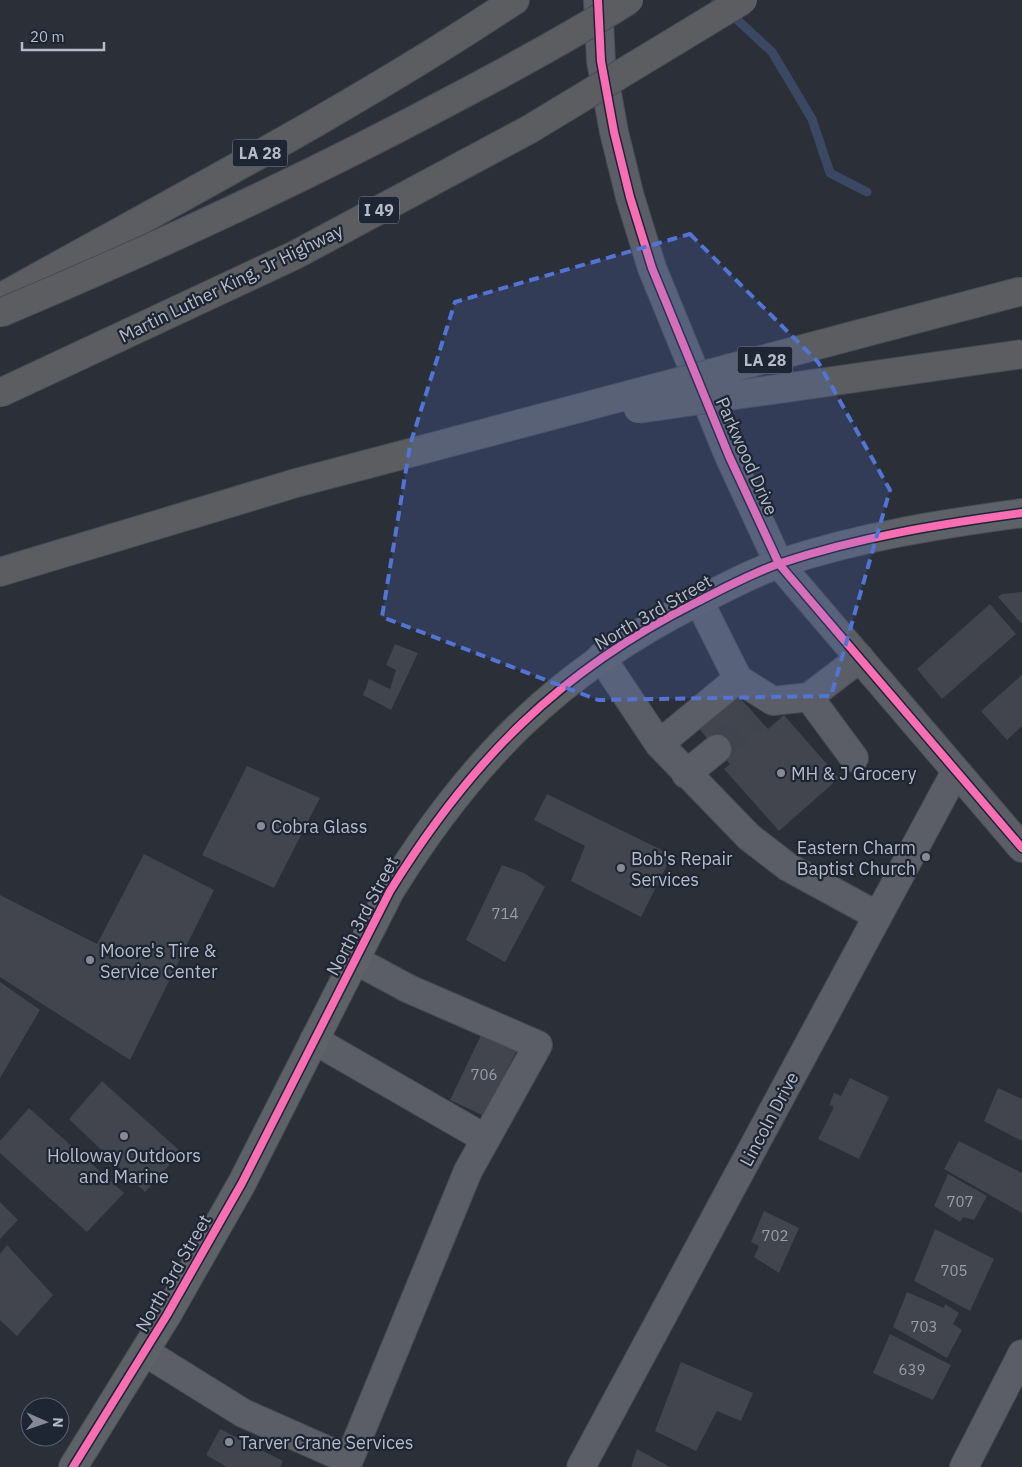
<svg xmlns="http://www.w3.org/2000/svg" width="1022" height="1467" font-family="'IBM Plex Sans',sans-serif">
<rect width="100%" height="100%" fill="#2b2f38"/>
<g fill="none" stroke-linecap="round" stroke-linejoin="round">
<!-- stream -->
<path stroke="#3a4863" stroke-width="9" d="M716,0L772,52L812,119L830,173L867,192"/>
</g>
<!-- building -->
<path fill="#42454d" d="M1022,592V624L998,597L1002,594Z
M990,604L1016,634L942,699L917,669Z
M395,644L418,653L391,710L363,695L369,679L390,689L396,670L386,665Z
M1022,675V726L1007,740L981,711Z
M737,695L768,729L784,715L839,778L779,831L724,769L730,764L699,729Z
M247,766L320,798L274,888L202,855Z
M547,794L672,855L641,917L571,881L585,846L534,820Z
M144,854L214,890L130,1060L0,977V895L97,944Z
M502,865L524,873L545,887L505,962L466,940Z
M0,982L40,1010L0,1078Z
M482,1033L518,1048L484,1116L450,1100Z
M850,1078L889,1097L859,1159L818,1139L834,1107L829,1105L834,1093L841,1096Z
M102,1081L181,1152L145,1192L69,1119Z
M998,1088L1022,1099V1141L984,1121Z
M29,1108L124,1193L87,1232L0,1153V1141Z
M959,1141L1022,1173V1213L944,1169Z
M948,1174L987,1196L974,1220L963,1217L960,1222L934,1206Z
M0,1202L18,1220L0,1239Z
M764,1211L799,1228L779,1273L754,1257L759,1246L751,1242Z
M935,1229L994,1259L970,1311L914,1281Z
M7,1245L53,1295L17,1336L0,1320V1254Z
M907,1292L944,1308L945,1304L959,1313L953,1324L962,1330L947,1358L893,1327Z
M890,1334L951,1365L933,1400L873,1373Z
M681,1362L753,1393L741,1421L717,1411L696,1451L655,1431Z
M220,1429L283,1461L280,1467H227L206,1455Z
M637,1449L670,1467H631Z"/>
<g fill="none" stroke-linecap="round" stroke-linejoin="round">
<!-- minor-tunnel -->
<path stroke="#40444e" stroke-width="28" stroke-dasharray="28 14" stroke-linecap="butt" d="M717,749L756,716"/>
<defs>
<path id="minor" d="M598,0L601,61L614,132L630,197L652,268L729,456L779,564L1022,848
M699,601L738,679L773,701L809,697L860,658
M601,657L659,744L749,837L788,867L878,916
M809,697L854,758
M659,744L738,679
M686,774L717,749
M314,1040L486,1139
M145,1352L243,1413L349,1460L468,1171L538,1045L409,989L355,960
M581,1467L956,771
M964,1467L1022,1354"/>
<path id="major" d="M73,1467L167,1315L242,1183L390,891C471,760 559,671 697,602C724,588 752,573 781,563C859,537 940,524 1022,513"/>
<path id="highway" d="M0,298C173,201 350,110 515,0
M0,572L296,483L508,427"/>
</defs>
<!-- minor casing -->
<use href="#minor" stroke="#474a51" stroke-width="30"/>
<!-- major casing -->
<use href="#major" stroke="#494c55" stroke-width="30"/>
<!-- highway casing -->
<use href="#highway" stroke="#484b53" stroke-width="30"/>
<!-- minor -->
<use href="#minor" stroke="#5b5e66" stroke-width="28"/>
<!-- major -->
<use href="#major" stroke="#5d6168" stroke-width="28"/>
<!-- highway -->
<use href="#highway" stroke="#5b5d60" stroke-width="28"/>
<defs>
<path id="highway-bridge" d="M0,313C152,249 302,180 448,102C509,70 570,37 629,0
M0,393L295,255L530,129L743,0
M638,409L1022,354
M508,427L1022,291"/>
</defs>
<!-- highway-bridge casing -->
<use href="#highway-bridge" stroke="#484b53" stroke-width="30" stroke-linecap="butt"/>
<!-- highway-bridge -->
<use href="#highway-bridge" stroke="#5b5d60" stroke-width="28"/>
<defs>
<path id="cycleway" d="M598,0L601,61L614,132L630,197L652,268L729,456L779,564L1022,848
M73,1467L167,1315L242,1183L390,891C471,760 559,671 697,602C724,588 752,573 781,563C859,537 940,524 1022,513"/>
</defs>
<!-- cycleway casing -->
<use href="#cycleway" stroke="#1e2533" stroke-width="11"/>
<!-- cycleway -->
<use href="#cycleway" stroke="#f96db3" stroke-width="8"/>
</g>
<!-- marked area -->
<path fill="#5274d3" fill-opacity="0.2" stroke="#5274d3" stroke-width="4" stroke-dasharray="10 6" stroke-linejoin="round" d="M690,234L818,362L890,490L831,696L598,700L382,617L410,445L455,302Z"/>
<!-- markers -->
<g fill="#858a96" stroke="#1e2533" stroke-width="2">
<circle cx="781" cy="773" r="5"/>
<circle cx="261" cy="826" r="5"/>
<circle cx="926" cy="857" r="5"/>
<circle cx="621" cy="868" r="5"/>
<circle cx="90" cy="960" r="5"/>
<circle cx="124" cy="1136" r="5"/>
<circle cx="229" cy="1442" r="5"/>
</g>
<g text-anchor="middle" dominant-baseline="central" stroke-width="4.5" stroke-linejoin="round" paint-order="stroke">
<!-- number labels -->
<g font-size="15" fill="#989eaa">
<text x="505" y="913">714</text>
<text x="484" y="1074">706</text>
<text x="960" y="1201">707</text>
<text x="775" y="1235">702</text>
<text x="954" y="1270">705</text>
<text x="924" y="1326">703</text>
<text x="912" y="1369">639</text>
</g>
<!-- shield labels -->
<g fill="#1e2533" stroke="#888e9c" stroke-width="1">
<rect x="232.5" y="139.5" width="55" height="27" rx="4"/>
<rect x="359" y="196.5" width="40" height="27" rx="4"/>
<rect x="737.5" y="346.5" width="55" height="27" rx="4"/>
</g>
<g font-size="16" font-weight="bold" fill="#b5bbc9">
<text x="260" y="153">LA 28</text>
<text x="379" y="210">I 49</text>
<text x="765" y="360">LA 28</text>
</g>
<!-- street labels -->
<g font-size="18" fill="#b5bbc9" stroke="#1e2533">
<text transform="translate(231 283) rotate(-26)">Martin Luther King, Jr Highway</text>
<text transform="translate(747 456) rotate(66)">Parkwood Drive</text>
<text transform="translate(653 612) rotate(-30)">North 3rd Street</text>
<text transform="translate(362 916) rotate(-62)">North 3rd Street</text>
<text transform="translate(769 1119) rotate(-62)">Lincoln Drive</text>
<text transform="translate(173 1273) rotate(-60)">North 3rd Street</text>
</g>
<!-- poi labels -->
<g font-size="18" fill="#b5bbc9" stroke="#1e2533" text-anchor="start">
<text x="791" y="773">MH &amp; J Grocery</text>
<text x="271" y="826">Cobra Glass</text>
<text x="916" y="847" text-anchor="end">Eastern Charm<tspan x="916" dy="21">Baptist Church</tspan></text>
<text x="631" y="858">Bob's Repair<tspan x="631" dy="21">Services</tspan></text>
<text x="100" y="950">Moore's Tire &amp;<tspan x="100" dy="21">Service Center</tspan></text>
<text x="124" y="1155" text-anchor="middle">Holloway Outdoors<tspan x="124" dy="21">and Marine</tspan></text>
<text x="239" y="1442">Tarver Crane Services</text>
</g>
</g>
<!-- north arrow -->
<g transform="translate(45 1422) rotate(92)"><circle r="24" fill="#1e2533" stroke="#5a616f"/>
<path d="M0-4L9 19L0 12L-9 19Z" fill="#858a96"/>
<text y="-8" font-size="14" font-weight="bold" text-anchor="middle" fill="#b5bbc9">N</text>
</g>
<!-- scale -->
<path d="M22 42v8h82v-8" fill="none" stroke="#b5bbc9" stroke-width="2.5"/>
<text x="30" y="42" font-size="15" fill="#b5bbc9" stroke="#1e2533" stroke-width="4" paint-order="stroke">20 m</text>
</svg>
